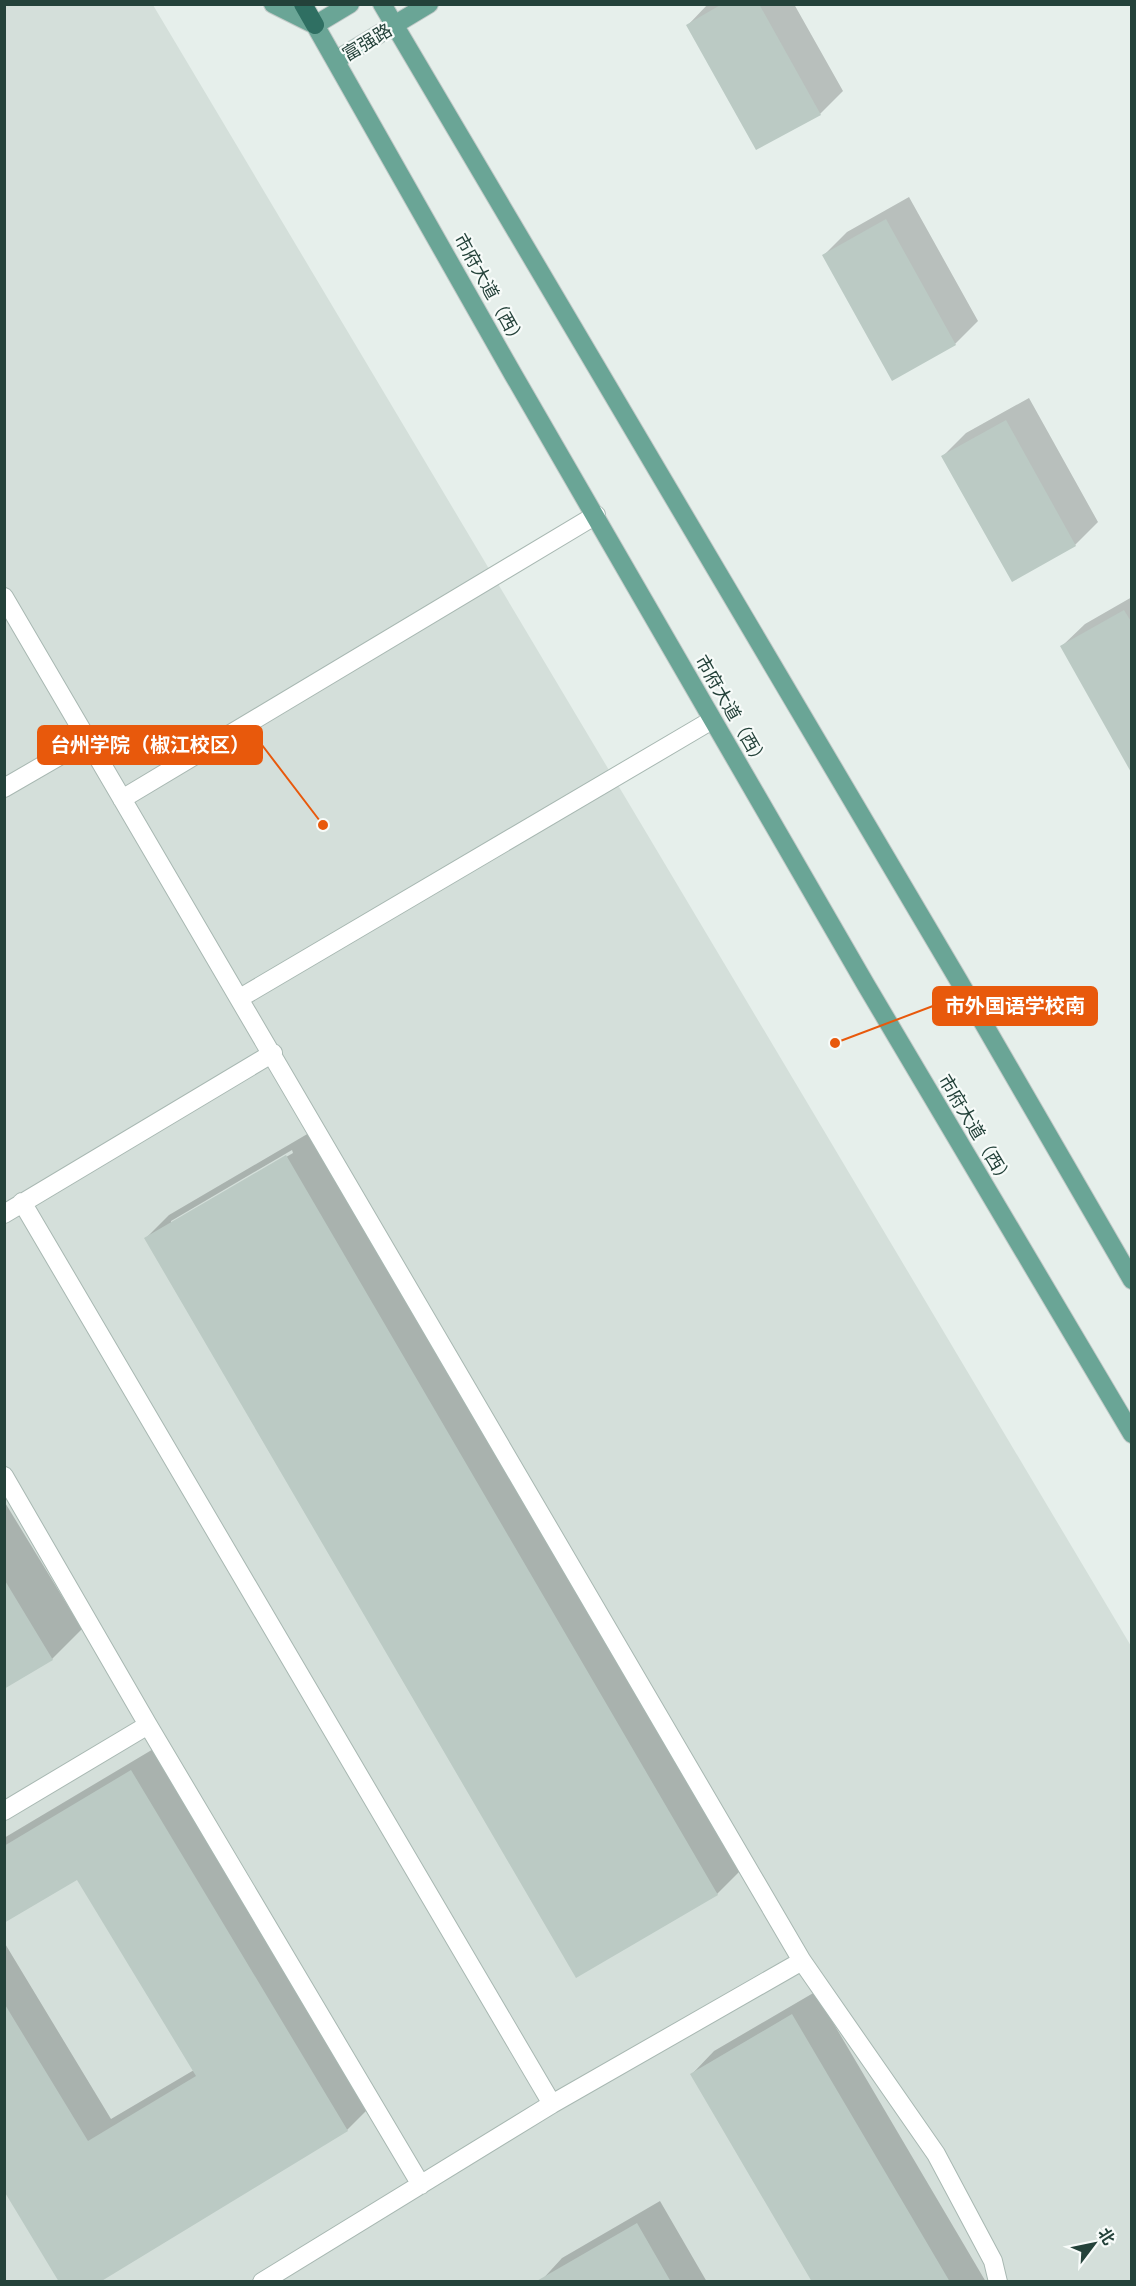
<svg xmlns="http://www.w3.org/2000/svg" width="1136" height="2286" font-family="'Space Grotesk','Noto Sans SC',sans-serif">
<rect width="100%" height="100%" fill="#e6efeb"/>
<!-- built -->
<path fill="#d4dfda" d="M5,5H153L1131,1646V2281L5,2282Z"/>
<!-- shadow -->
<path fill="#0003" fill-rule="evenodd" d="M708,4H794L843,91L820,114L688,25Z
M909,197L978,321L955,344L824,255L847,232Z
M1029,398L1098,522L1075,545L943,456L966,433Z
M1132,597V770L1062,646L1085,624Z
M309,1133L740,1871L717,1894L146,1238L169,1215ZM292,1150L293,1153L171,1224V1221Z
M4,1501L82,1629L52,1659L4,1688Z
M155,1748L370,2107L347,2130L97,2282L4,2188V1942L111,2119L194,2070L78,1878L4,1922V1838Z
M815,1992L986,2282H814L692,2074L714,2051Z
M660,2201L707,2282H540L562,2258Z"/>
<!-- building -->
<path fill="#bbcac4" d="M722,4H759L821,115L756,150L686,25Z
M886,219L956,345L892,381L822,255Z
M1006,420L1076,546L1012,582L941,456Z
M1124,610L1132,623V774L1060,646Z
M286,1155L718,1895L576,1978L144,1238Z
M4,1579L53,1660L4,1689Z
M131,1770L348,2131L100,2282H59L4,2191V2003L88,2141L196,2076L77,1880L4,1923V1846Z
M792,2014L950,2282H812L690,2074Z
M637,2223L671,2282H535Z"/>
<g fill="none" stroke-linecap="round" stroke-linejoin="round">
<defs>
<path id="minor" d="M4,597L802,1961L936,2154L993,2261L998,2282
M4,788L87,740
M122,799L596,515
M240,998L712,720
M22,1202L552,2104
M4,1214L273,1053
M4,1476L148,1725L421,2185
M4,1811L148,1725
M262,2282L552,2104L802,1961"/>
<path id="major" d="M273,4L315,25
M382,4L959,981L1132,1280
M315,25L514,376L866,985L1132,1434
M315,25L350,4
M336,60L429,4"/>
<path id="highway" d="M303,4L315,25"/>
</defs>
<!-- minor casing -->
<use href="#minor" stroke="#a8b8b2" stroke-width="20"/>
<!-- major casing -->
<use href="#major" stroke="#c2cac8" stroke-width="20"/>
<!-- highway casing -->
<use href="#highway" stroke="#c2cac8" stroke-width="20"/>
<!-- minor -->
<use href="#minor" stroke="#fff" stroke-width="18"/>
<!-- major -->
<use href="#major" stroke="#6aa596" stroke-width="18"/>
<!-- highway -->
<use href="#highway" stroke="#2f6f62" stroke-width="18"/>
</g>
<g text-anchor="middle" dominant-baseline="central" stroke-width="4.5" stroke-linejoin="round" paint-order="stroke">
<!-- street labels -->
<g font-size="18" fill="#24423a" stroke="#f7fbf9">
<text transform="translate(367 42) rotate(-31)">富强路</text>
<text transform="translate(490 290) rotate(61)">市府大道（西）</text>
<text transform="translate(732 711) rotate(60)">市府大道（西）</text>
<text transform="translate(976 1130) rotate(59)">市府大道（西）</text>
</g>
</g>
<!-- callouts -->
<path fill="none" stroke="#e8590c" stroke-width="2" d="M323 825L262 745M835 1043L933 1006"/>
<g fill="#e8590c" stroke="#f7fbf9" stroke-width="2">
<circle cx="323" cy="825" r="6"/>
<circle cx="835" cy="1043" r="6"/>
</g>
<g fill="#e8590c" stroke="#e8590c" stroke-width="2">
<rect x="38" y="726" width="224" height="38" rx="6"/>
<rect x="933" y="987" width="164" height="38" rx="6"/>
</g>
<g font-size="20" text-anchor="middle" font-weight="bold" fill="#fff">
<text x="150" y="752">台州学院（椒江校区）</text>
<text x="1015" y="1013">市外国语学校南</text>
</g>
<!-- border -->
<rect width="1136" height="2286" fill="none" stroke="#24423a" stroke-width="12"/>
<!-- north arrow -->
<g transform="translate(1094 2244) rotate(58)" stroke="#f7fbf9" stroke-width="4.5" paint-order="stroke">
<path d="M0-4.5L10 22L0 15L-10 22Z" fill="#24423a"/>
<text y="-9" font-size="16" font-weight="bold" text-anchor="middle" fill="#24423a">北</text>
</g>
</svg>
